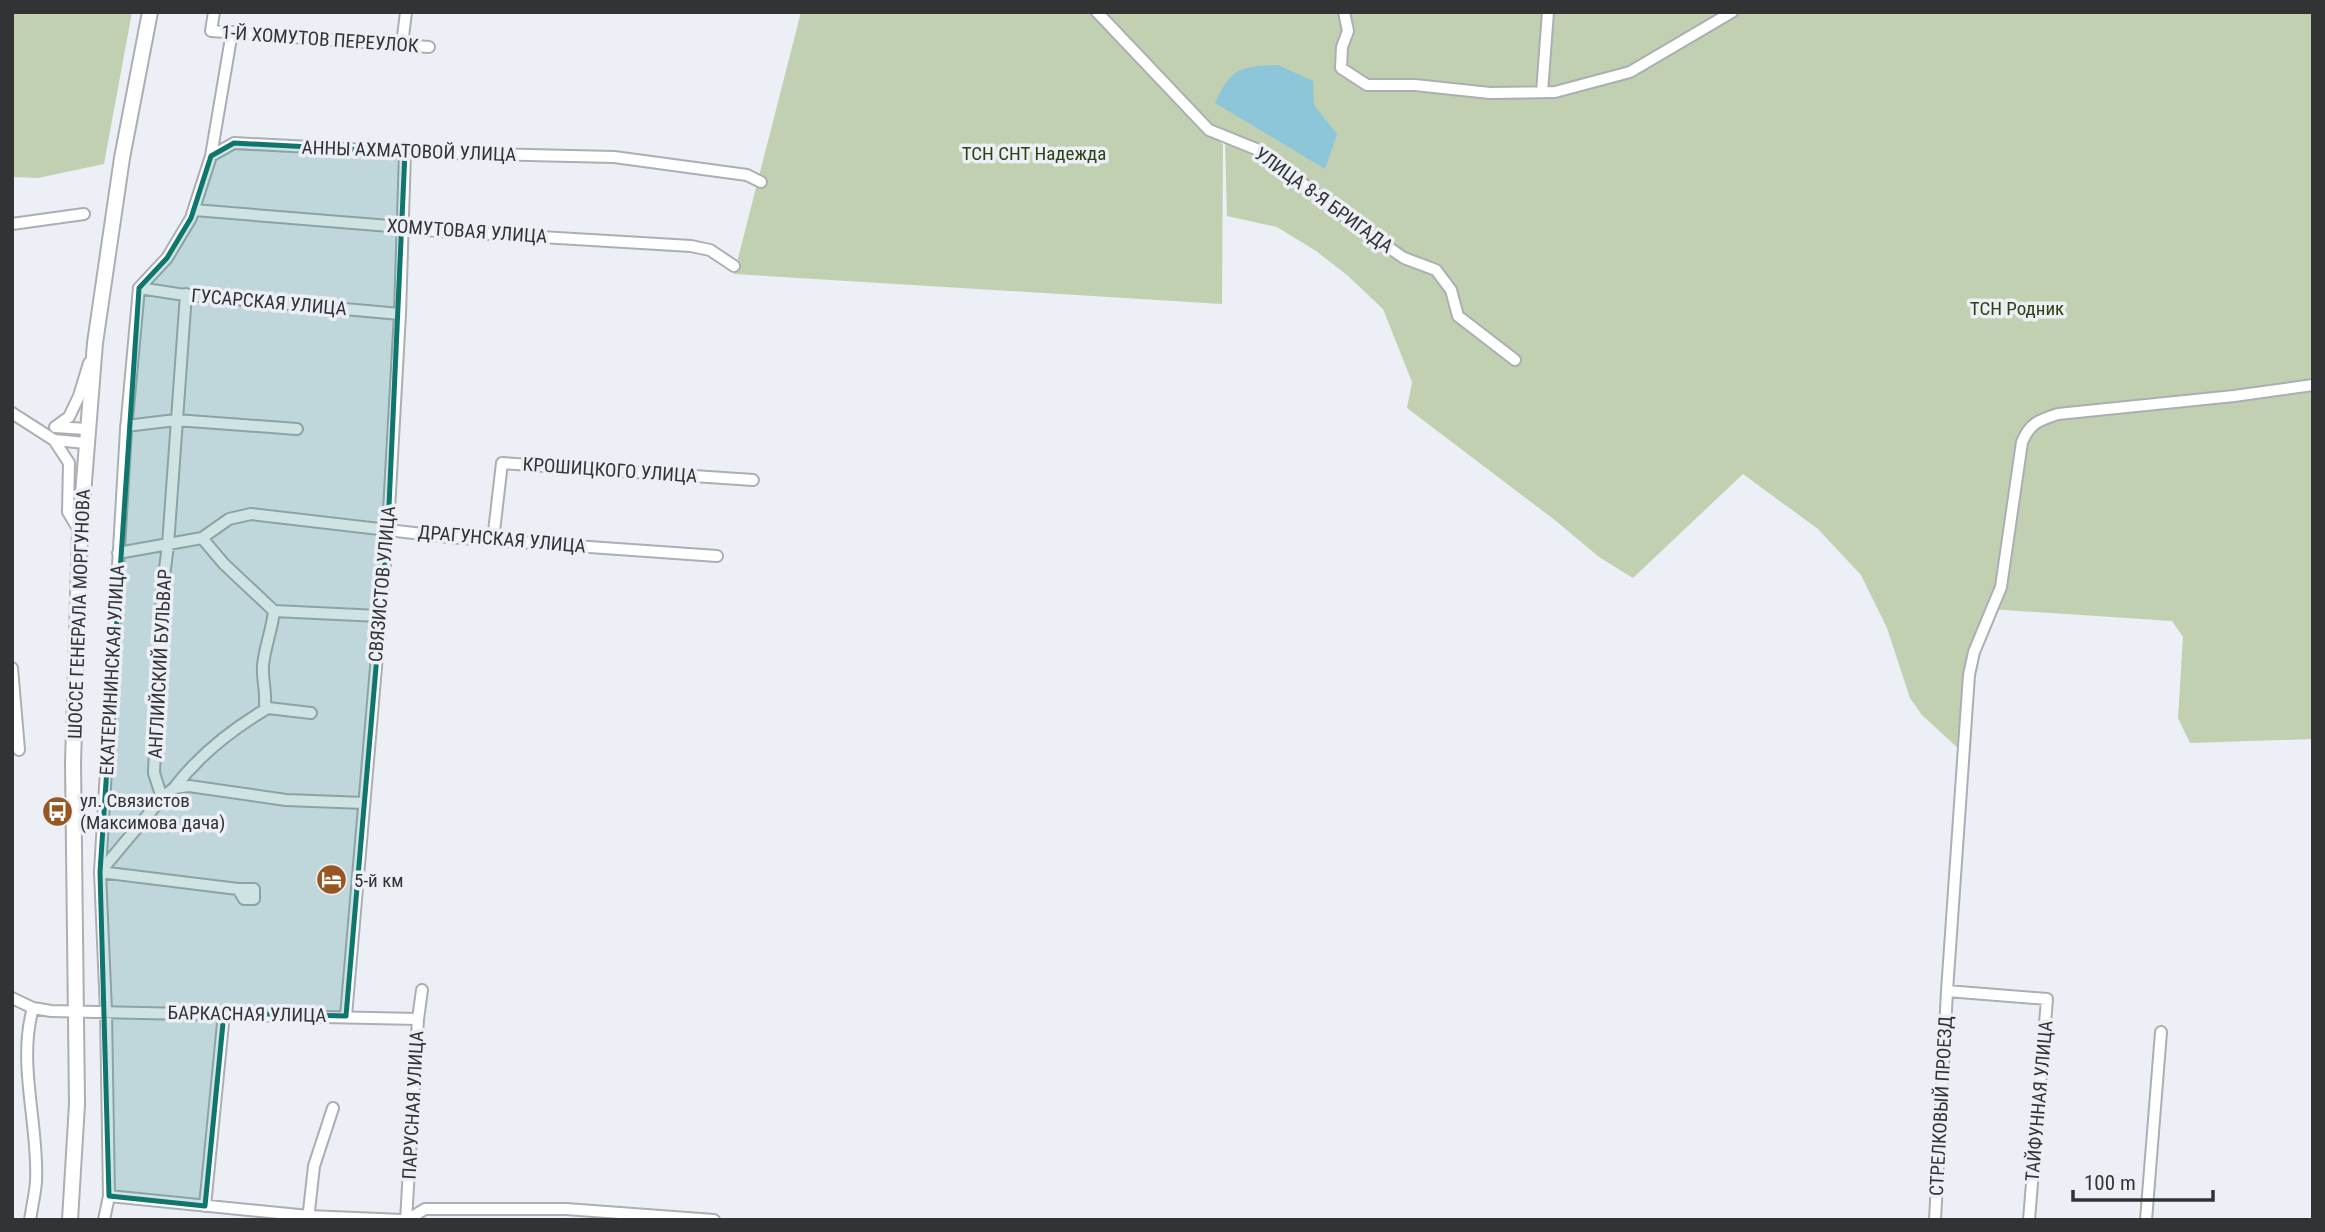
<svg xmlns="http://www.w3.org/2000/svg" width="2325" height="1232" font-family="'Roboto Condensed',sans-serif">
<rect width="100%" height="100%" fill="#eceff5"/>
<!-- green -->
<path fill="#c0d0b0" d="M12,12H132L104,164L38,178L12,177Z
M801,12H1093L1223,145L1222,304L734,274Z
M1101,12H2313V739L2190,743L2178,718L2183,637L2172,621L1989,609L1967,667L1961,751L1922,715L1910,698L1887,628L1861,575L1818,529L1743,474L1633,578L1599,557L1556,521L1407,408L1412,382L1383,309L1347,275L1316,251L1277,227L1227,216L1225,141Z"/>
<!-- water -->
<path fill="#8cc6d8" d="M1278,65L1313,81L1314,105L1337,134L1325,169L1215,103C1232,66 1241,67 1278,65Z"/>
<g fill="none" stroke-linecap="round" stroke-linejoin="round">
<defs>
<path id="minor" d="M214,12L211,31L429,47
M1097,12L1209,130L1261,151L1356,225L1404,258L1436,270L1451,290L1458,316L1515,360
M1344,12L1348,31L1342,47L1341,68L1367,85H1415L1490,93L1555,92L1630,72L1732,12
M402,45L406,12
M1542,92L1548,12
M211,156L232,32
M194,210L402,227L406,229L691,246L710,250L734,266
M12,224L84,214
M139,288L167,258L191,218L211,156L234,143L405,152L614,157L747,175L761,182
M139,288L178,294L400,314
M12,413L54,440L69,463L68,512L80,532
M126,426L176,420L297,429
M55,427L69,417L79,396L89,363
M55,427L87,429
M54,440L86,443
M493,540L502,463L753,480
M118,553L202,538L229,519L251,514L448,537L717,556
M274,611L379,616
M12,668L19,750
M268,708L311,713
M174,788C200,754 232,729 268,708L265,704C266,691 262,678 263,665C265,646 272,630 274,611L224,564L202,538
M162,798L154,773L162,592L168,545L186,294
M100,872L162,798L174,788L189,786L286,800L364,803
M100,872L238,889H254V899H244L238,889
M1947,991L2047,999L2029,1220
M12,998L33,1008L51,1011L418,1019
M346,1016L388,528L400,314L405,152
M109,1196L309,1216L402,1220
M205,1206L224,1013
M30,1220C32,1207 35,1194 36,1182C39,1125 17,1064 33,1008
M104,1220L109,1196L106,1011L100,872L126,430L139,288
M308,1220L314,1166L333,1108
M406,1220L418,1019L422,990
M407,1220L425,1209H566L714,1220
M1935,1220L1947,991L1969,675L1974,652L2001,587L2022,442C2030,423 2039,420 2058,414L2234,396L2313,385
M2146,1220L2161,1032"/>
<path id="major" d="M70,1220L77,1104L73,763L80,532L95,343L122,158L150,12"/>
</defs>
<!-- minor casing -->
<use href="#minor" stroke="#abaeb3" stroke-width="14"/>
<!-- major casing -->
<use href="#major" stroke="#abaeb3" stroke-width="18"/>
<!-- minor -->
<use href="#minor" stroke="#fff" stroke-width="10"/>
<!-- major -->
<use href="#major" stroke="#fff" stroke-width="14"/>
</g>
<!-- marked area -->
<path fill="#0f766e" fill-opacity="0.2" stroke="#0f766e" stroke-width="5" stroke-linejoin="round" d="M234,143L405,152L388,528L346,1016L224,1013L205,1206L109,1196L100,872L139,288L167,258L191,218L211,156Z"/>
<!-- icons -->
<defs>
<symbol id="bus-disc" viewBox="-11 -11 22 22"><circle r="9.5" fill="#985623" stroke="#eceff5"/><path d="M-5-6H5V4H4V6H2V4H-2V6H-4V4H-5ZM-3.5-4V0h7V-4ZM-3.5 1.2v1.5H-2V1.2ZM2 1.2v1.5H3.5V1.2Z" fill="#fff"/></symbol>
<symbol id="hotel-disc" viewBox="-11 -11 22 22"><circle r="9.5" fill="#985623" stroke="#eceff5"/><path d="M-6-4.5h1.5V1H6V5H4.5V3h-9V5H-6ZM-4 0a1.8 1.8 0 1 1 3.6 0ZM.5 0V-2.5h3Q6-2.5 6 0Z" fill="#fff"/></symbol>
</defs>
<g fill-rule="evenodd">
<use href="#bus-disc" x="40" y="794" width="35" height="35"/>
<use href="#hotel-disc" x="314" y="862" width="35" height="35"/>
</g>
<g text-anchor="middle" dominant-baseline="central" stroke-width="7" stroke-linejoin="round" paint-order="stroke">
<!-- street labels -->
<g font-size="19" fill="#323335" stroke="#eceff5">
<text transform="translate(320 39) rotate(4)">1-Й ХОМУТОВ ПЕРЕУЛОК</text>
<text transform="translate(409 151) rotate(2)">АННЫ АХМАТОВОЙ УЛИЦА</text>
<text transform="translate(1324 200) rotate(36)">УЛИЦА 8-Я БРИГАДА</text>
<text transform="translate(467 231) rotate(4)">ХОМУТОВАЯ УЛИЦА</text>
<text transform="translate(269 302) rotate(5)">ГУСАРСКАЯ УЛИЦА</text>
<text transform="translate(610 470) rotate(4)">КРОШИЦКОГО УЛИЦА</text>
<text transform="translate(502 539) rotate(5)">ДРАГУНСКАЯ УЛИЦА</text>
<text transform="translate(382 584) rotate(-85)">СВЯЗИСТОВ УЛИЦА</text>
<text transform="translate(79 614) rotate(-88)">ШОССЕ ГЕНЕРАЛА МОРГУНОВА</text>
<text transform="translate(160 664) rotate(-87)">АНГЛИЙСКИЙ БУЛЬВАР</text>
<text transform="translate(112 670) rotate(-87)">ЕКАТЕРИНИНСКАЯ УЛИЦА</text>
<text transform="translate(247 1014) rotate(1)">БАРКАСНАЯ УЛИЦА</text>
<text transform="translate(2039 1101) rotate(-85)">ТАЙФУННАЯ УЛИЦА</text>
<text transform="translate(413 1105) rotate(-87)">ПАРУСНАЯ УЛИЦА</text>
<text transform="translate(1941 1106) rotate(-87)">СТРЕЛКОВЫЙ ПРОЕЗД</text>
</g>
<!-- park labels -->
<g font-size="19" fill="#2e4111" stroke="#eceff5">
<text x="1034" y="153">ТСН СНТ Надежда</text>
<text x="2017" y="308">ТСН Родник</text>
</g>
<!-- poi labels -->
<g font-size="19" fill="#323335" stroke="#eceff5" text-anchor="start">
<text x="80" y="800">ул. Связистов<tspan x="80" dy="22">(Максимова дача)</tspan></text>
<text x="354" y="880">5-й км</text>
</g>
</g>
<!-- border -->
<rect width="2325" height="1232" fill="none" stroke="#323335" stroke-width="28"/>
<!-- scale -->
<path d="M2073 1190v10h140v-10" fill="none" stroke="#323335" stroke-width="3.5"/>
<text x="2084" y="1190" font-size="21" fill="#323335" stroke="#eceff5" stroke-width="5" paint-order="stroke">100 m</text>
</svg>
